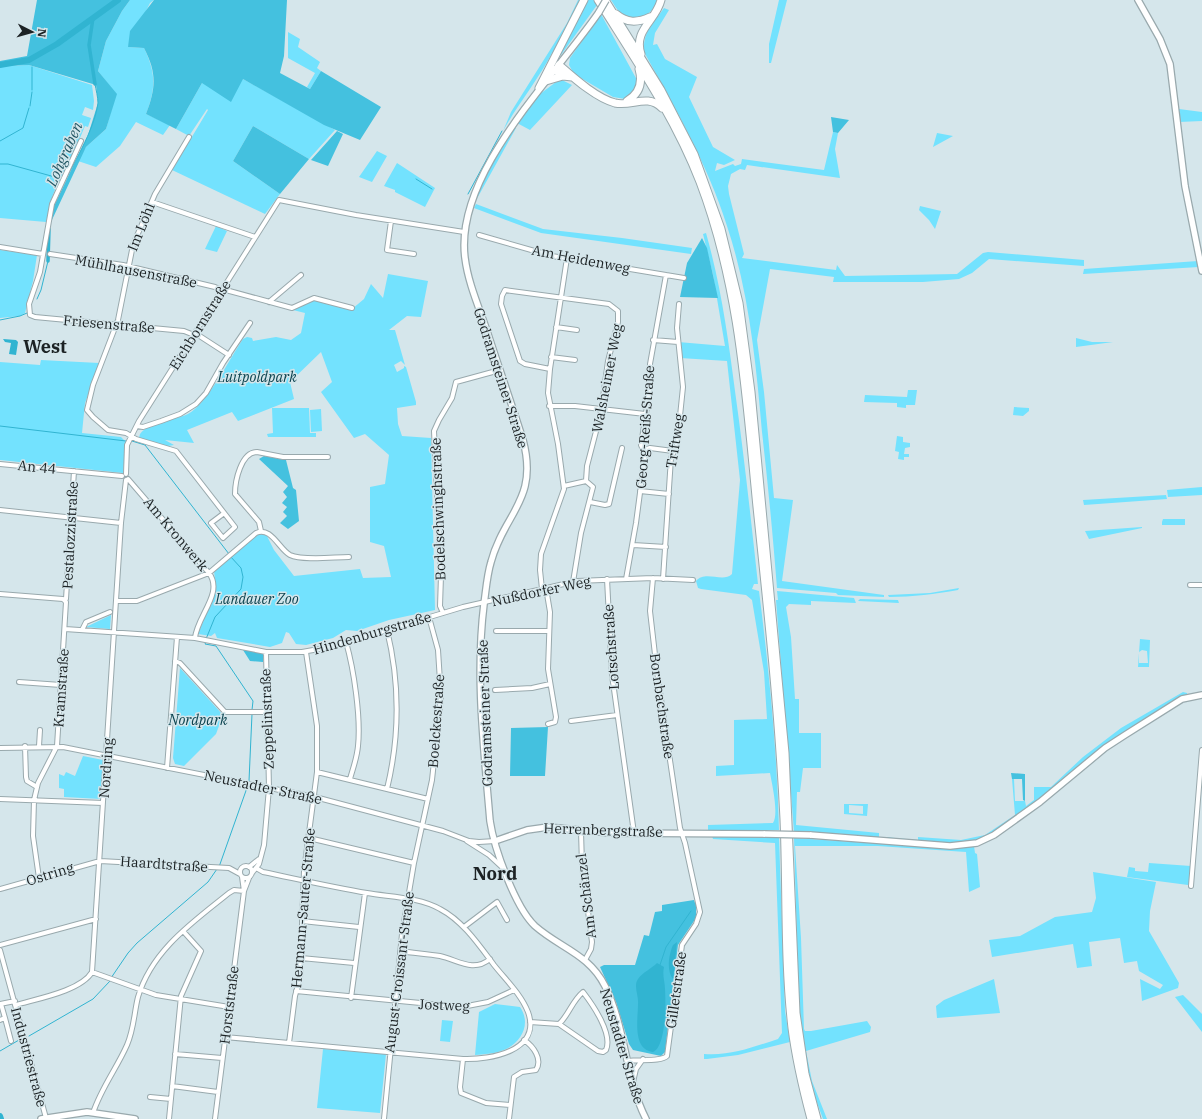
<svg xmlns="http://www.w3.org/2000/svg" width="1202" height="1119" font-family="'IBM Plex Serif',serif">
<rect width="100%" height="100%" fill="#d5e6eb"/>
<!-- green -->
<path fill="#73e2fe" fill-rule="evenodd" d="M130,0H154L150,3L128,47L144,48C156,73 156,88 146,114L170,125L163,135L136,122L120,146L96,167L78,161L86,147L106,129L116,94L98,71L106,41L122,11Z
M578,0H582L555,53H552C538,80 518,104 503,131L511,112L567,23Z
M586,0H594L597,5L561,55L559,54Z
M611,0H657C653,17 634,23 620,12C616,9 614,4 611,0Z
M779,0H787L771,63H769V44Z
M664,8L669,10L655,33L653,45L657,44L665,59L697,77L689,97L713,147L735,160L724,165L717,163L715,171L733,164L735,166L741,164L742,159L824,170L833,132L838,133L835,149L840,178L747,165L745,170L740,169L731,174L728,186L729,194L744,254L742,258L836,270L837,265L845,276L957,274L983,253L988,252L1084,260V266L989,259L972,273L959,279L923,282H833L834,277L770,269L757,340L764,392L774,498L793,500L782,581L884,595V597L838,595L836,593L777,588C773,537 768,484 762,432C756,363 749,292 727,226C708,165 675,108 644,52C643,30 653,24 664,8Z
M601,14L637,80L634,92L625,99L613,97L574,74L569,65L570,58Z
M288,32L300,39L298,47L320,62L317,68L321,71L310,89L307,87L315,73L288,58Z
M29,65L92,85L94,101L93,110L85,107L82,115L91,118L88,127L85,126L63,178C52,188 50,208 46,222L0,218V66Z
M243,79L335,130L309,159L253,126L233,161L280,194L265,214L172,170L208,110L207,109L189,136L176,129L202,83Z
M560,79L572,85L530,130L517,123L540,94Z
M1179,109L1202,112V121L1179,122Z
M513,128H516L474,204L478,188Z
M937,133L953,136L933,147Z
M377,151L387,156L372,182L359,177Z
M397,163L435,188L425,207L395,192V190L384,186Z
M476,204L543,229L622,238L692,248L691,254L541,233L474,208Z
M920,206L941,211L935,229L929,220L919,210Z
M216,226L227,231L217,252L205,249Z
M706,233C721,286 728,337 735,391C744,455 751,520 758,584H754L752,589L759,591C769,670 777,750 779,830H708V825L773,823C779,814 772,784 770,773L716,776V766L734,765V720L767,719L764,672L752,600L746,595L701,589L698,588L696,581C705,570 723,583 732,574L740,480L727,361L680,358L678,342L725,346L713,275L703,234Z
M0,250L37,255L33,281L25,313L20,316L0,318Z
M1198,261L1199,267L1083,274L1084,269Z
M388,274L428,281L421,317L407,316L389,330H395L405,365L401,361L394,365L397,372L404,368V366L406,367L416,402V405L397,408L398,424L402,436L431,438L435,610L389,620L357,631L346,630L333,638L306,645L296,644L289,633L286,632L282,643L270,647L217,638L215,633L211,636L198,634L216,589L214,571L260,533L267,536L274,550L294,576L360,569L363,578L391,577L384,546L370,542V487L385,484L389,455L365,434L354,438L321,392L332,382L321,352L290,382L294,399L238,421L232,412L187,430L194,443L165,440L174,445L162,447L138,441L140,434C151,420 173,421 188,414C207,404 230,358 243,339L247,337L252,338L253,341L276,337L291,340L301,333L305,313L293,310L311,299L352,309L364,299L371,284L383,298Z
M1076,338L1092,342H1113L1076,347Z
M41,360L99,363L85,403L82,433L121,437L126,442L123,473L0,460V362L40,365Z
M908,390H917L915,405H906V408L897,407V403L864,402L865,395L907,397Z
M1014,407L1029,408V411L1023,416L1013,415Z
M272,408H309L310,433H316V437H268L267,434L273,433Z
M321,409L322,431L311,432L310,410Z
M897,436L903,437V442L910,443V447L905,448L904,454H909V457H904V460L898,459L899,452L895,451Z
M1202,487V495L1168,497L1167,490Z
M1166,495L1167,499L1084,505L1083,500Z
M1163,519H1185V525H1162V522Z
M1142,527V528L1089,539L1085,531Z
M959,588L958,590C935,594 913,597 889,597L888,595L930,593Z
M777,591L854,598L856,603L811,601V605L789,604L786,607L791,637L795,699H799V733H821V768H803L800,792H797L796,825L879,833V838L794,832L776,600H778Z
M860,599L898,600L899,603L858,601Z
M111,615L110,629L86,627Z
M1140,639L1150,640L1149,667H1138ZM1142,650L1147,651L1148,663H1139V652Z
M180,668L223,715L216,734L184,766L175,764L173,758Z
M1183,692L1187,693V695L1156,712L1103,747L1022,813L983,839L958,844L884,839V837L918,840V837L961,840L985,835L1015,815L1012,779H1014L1015,801H1025L1026,806L1034,800V787H1051L1083,757L1121,728Z
M83,756L103,760L101,799L64,797V789L59,788V774L64,776L66,772L75,776Z
M844,804H868L867,816L844,814ZM849,805L863,806V814L849,813Z
M712,836L779,837L785,1011L790,1042L738,1055L707,1059H704V1054C731,1056 753,1047 778,1039L782,1033L775,843L713,839Z
M794,838L947,848L974,846L975,853L977,854L980,887L969,892L966,852L878,846H795L801,938L804,1029L805,1031H811L867,1021L871,1027L870,1032L806,1051L812,1081L827,1119H823L809,1081L799,1013Z
M1149,863L1191,866L1190,883L1188,885L1127,877L1129,867L1135,868V871L1148,872Z
M1093,872L1156,882L1150,911L1149,931L1179,983L1178,988L1142,1001L1140,979L1160,989L1163,985L1139,971L1137,961L1124,963L1120,938L1089,942L1092,966L1077,968L1073,944L992,957L989,940L1020,936L1055,917L1092,912L1096,898Z
M994,979L1000,1013L937,1018L936,1006L944,1000Z
M1183,995L1202,1014V1032L1175,997Z
M495,1004L520,1007C532,1024 521,1045 501,1051C493,1054 484,1054 475,1055L479,1012Z
M442,1020L453,1021L450,1042L440,1041Z
M323,1049L386,1054L380,1113L317,1108Z"/>
<!-- forest -->
<path fill="#44c1df" d="M37,0H130L122,11L106,41L98,71L117,94L106,129L86,147L51,222L52,210L88,135L98,103L96,85L29,65L0,66V61L27,56Z
M154,0H287L284,56L280,73L310,89L321,71L381,107L360,140L324,125L243,79L231,102L202,83L176,129L146,114C156,88 157,73 144,48L128,47L130,31Z
M831,117L849,120L838,133L833,132Z
M253,126L309,159L280,194L233,161Z
M337,131L343,134L328,166L311,160Z
M702,238L707,248L718,298L680,297L687,263Z
M264,456L286,460L293,488L296,490L299,521L288,529L280,523L287,516L283,512L287,507L282,503L287,497L283,492L288,486L259,459Z
M243,650L263,653V662L250,661Z
M548,727L545,776H510L511,728Z
M1011,773L1025,774V801L1023,800L1022,779H1012Z
M694,900L695,903H696V918L678,945L665,1052L661,1056L633,1050L629,1044L616,1002L600,967L604,965H635L644,935L649,936L655,912L662,911V905Z"/>
<!-- water -->
<path fill="#31b4d1" d="M3,339L16,340L18,342L16,355L9,354L11,343L5,342Z
M677,942L673,979C666,971 669,954 673,945Z
M657,963L664,967C662,975 665,982 665,989C666,1003 666,1047 653,1052C632,1050 638,1018 638,1004C639,996 633,986 638,979C642,973 652,968 657,963Z"/>
<g fill="none" stroke-linecap="round" stroke-linejoin="round">
<!-- stream -->
<path stroke="#31b4d1" stroke-width="1" d="M32,67V90
M30,106L32,92
M0,141L23,128L29,108
M0,164H8L62,179
M416,179L432,189
M60,191C72,165 94,132 98,103C98,97 96,90 95,84
M468,194L502,131
M37,299L41,290L48,261
M0,320L20,316L27,313
M0,426L126,441
M132,441L145,445L229,554
M206,639L215,617L241,589L243,577L241,568L230,556
M206,642L205,644L216,646L253,701L252,710
M249,781L252,714
M887,838L916,841
M920,841L936,842
M219,867L248,785
M660,965L666,947L691,911
M111,978L128,953L137,943L208,882L217,869
M29,1036L93,999L110,981
M0,1051L19,1040"/>
<!-- canal -->
<path stroke="#31b4d1" stroke-width="3.5" d="M93,18L89,45L95,84
M48,261L49,229"/>
<!-- river -->
<path stroke="#31b4d1" stroke-width="6" d="M0,65L29,60L57,44L118,0
M0,1116L1,1119"/>
<defs>
<path id="street" d="M189,137L155,194L133,245L118,320L93,385L87,410L93,417L108,430L126,433L136,439L176,451L235,527L223,538L211,523L223,514
M81,141L52,204L40,272L29,304L30,315L35,317L184,331L194,335
M152,202L255,237
M391,221L387,250L414,254
M479,235L552,256L684,278
M0,247L43,254
M50,254L123,265L215,287L221,290
M222,289L292,308L314,298L352,308
M269,302L301,275
M556,327L577,330
M195,333L229,355
M653,340L678,342
M551,357L575,360
M550,369L525,364L520,361L501,304L502,296L505,290L609,304L618,311V322L608,361L601,412L587,466L586,481
M549,406H575L645,414
M137,426L143,427L161,421L180,414L196,404L206,393L223,363L250,323
M644,450L650,448L673,451
M0,464L122,476
M126,474L127,445L139,421L279,200L356,215L464,232
M128,479L209,573C224,593 197,616 195,638
M564,486L586,481L593,487L581,533L573,582
M640,491L669,494
M590,502L605,505L609,504L622,448
M0,510L121,523
M261,531L259,522L235,494C235,481 241,452 257,452L283,457H328
M633,545L666,547
M607,579L612,675L634,833
M626,579L636,523L645,455L641,445L649,394L650,364L666,275
M663,579L671,458L677,445L683,387L677,328L679,304
M1190,585H1202
M546,588L550,612L548,669L556,717L555,722L548,724
M542,589L540,570L541,554L564,489L558,444L548,393L550,369L567,258
M0,594L63,599L66,602L57,746L38,783L34,800L33,836L39,878
M66,599L74,471
M117,601H137L209,573L256,533C271,526 279,549 290,555C303,561 334,557 349,557
M443,613L440,606L441,576L434,431L439,420L452,398L456,382L500,370
M65,629L195,638L266,652H302L330,647L463,607L577,581L653,578L693,580
M82,630L86,622L110,612
M496,631H549
M346,642C354,670 361,718 358,746C357,758 353,768 350,779
M175,661L180,663L225,712H267
M19,682L61,685
M495,690L532,688L550,684
M571,721L617,715
M25,746L26,777L27,781L37,787
M39,746L40,730
M0,748L63,747L315,797L443,831L469,841L479,842L495,841
M167,768L177,637
M317,772L428,799
M387,789C400,735 400,683 387,630
M0,799L103,803
M581,831L582,865L592,942L591,949L585,960
M309,838L414,863
M467,841L489,855L503,868
M240 872a6 6 0 1 1 12 0a6 6 0 1 1-12 0Z
M249,867L259,859
M252,873L259,864L264,845L269,788L266,652
M1191,886L1202,750
M0,889L100,861L229,868L240,874
M244,891L249,878
M302,921L359,927
M464,927L497,902L507,920
M0,945L96,919
M0,950L46,1118
M400,951C413,953 427,954 440,956C458,960 473,973 490,959
M301,958L354,963
M92,972L156,995L229,1007
M296,991L462,1007L488,1002L514,990
M351,998L365,893
M0,1004L15,1001
M1,1004L5,1018
M16,1005C36,999 81,991 92,972L121,523L126,480
M0,1020L5,1018L11,1041
M530,1022L559,1024L598,1051L603,1052L606,1050C613,1034 593,1005 583,992C572,1001 569,1015 559,1024
M225,1037L463,1059C490,1060 542,1051 528,1012C521,994 505,979 494,965C479,945 463,921 440,909C419,897 390,897 367,893C332,887 297,879 263,872L256,868
M289,1043L295,996L300,978L304,871L317,772V726L306,652
M175,1054L222,1058
M463,1059L460,1087L461,1093L486,1103L510,1105
M628,1061C638,1059 661,1062 667,1056L682,945L696,924L700,912L685,843L680,828L657,672L650,611L653,578
M633,1082L636,1069L643,1059
M172,1086L218,1092
M150,1097L171,1099
M93,1113C101,1088 117,1068 127,1045C134,1029 134,1013 138,997C152,950 193,922 229,893L234,890L244,891
M169,1119L181,996L201,951L183,931
M215,1119L244,891L242,877
M384,1119L402,934L414,863L432,780L441,697L438,650L429,617
M509,1119L514,1077L522,1072L536,1070C543,1059 533,1046 524,1040"/>
<path id="secondary" d="M1138,0L1160,39L1170,64L1185,186L1202,271
M599,12C554,78 454,173 465,258C468,282 478,305 486,328C498,365 511,402 523,440C539,500 504,513 491,562C487,575 486,590 484,604C475,676 484,749 490,821C494,848 515,907 535,926C560,948 589,954 605,986C626,1028 625,1078 646,1119
M810,835L950,846L977,843L994,835L1040,802L1105,748L1125,735L1182,699L1202,695
M495,841L527,830L548,827L610,833L765,834
M41,1119L87,1112L135,1119"/>
<path id="highway" d="M598,0C635,59 675,117 700,182C740,287 746,396 757,507C768,611 779,715 784,819C787,889 784,959 792,1028C796,1059 803,1089 811,1119
M605,0L661,90L694,154L721,229L739,303L751,392L785,753L796,1013L805,1074L817,1119
M616,14C627,23 637,23 650,17
M641,54C633,30 656,21 661,0
M559,65C574,78 596,98 615,103C632,107 647,93 662,108
M555,70L563,76L572,77
M546,81L563,76
M539,88L584,0
M627,101C639,94 643,83 639,69"/>
</defs>
<!-- street casing -->
<use href="#street" stroke="#99a9ad" stroke-width="6"/>
<!-- secondary casing -->
<use href="#secondary" stroke="#99a9ad" stroke-width="8"/>
<!-- highway casing -->
<use href="#highway" stroke="#99a9ad" stroke-width="9"/>
<!-- street -->
<use href="#street" stroke="#fff" stroke-width="4"/>
<!-- secondary -->
<use href="#secondary" stroke="#fff" stroke-width="5.5"/>
<!-- highway -->
<use href="#highway" stroke="#fff" stroke-width="7"/>
<defs>
<path id="secondary-bridge" d="M599,12L606,0
M765,834L810,835"/>
</defs>
<!-- secondary-bridge casing -->
<use href="#secondary-bridge" stroke="#99a9ad" stroke-width="8" stroke-linecap="butt"/>
<!-- secondary-bridge -->
<use href="#secondary-bridge" stroke="#fff" stroke-width="5.5"/>
</g>
<g text-anchor="middle" dominant-baseline="central" stroke-width="3" stroke-linejoin="round" paint-order="stroke">
<!-- street labels -->
<g font-size="14" fill="#1c2224" stroke="#d5e6eb">
<text transform="translate(141 227) rotate(-68)">Im Löhl</text>
<text transform="translate(581 259) rotate(11)">Am Heidenweg</text>
<text transform="translate(136 271) rotate(11)">Mühlhausenstraße</text>
<text transform="translate(109 324) rotate(5)">Friesenstraße</text>
<text transform="translate(200 325) rotate(-58)">Eichbornstraße</text>
<text transform="translate(501 378) rotate(72)">Godramsteiner Straße</text>
<text transform="translate(607 378) rotate(-79)">Walsheimer Weg</text>
<text transform="translate(645 427) rotate(-86)">Georg-Reiß-Straße</text>
<text transform="translate(675 441) rotate(-81)">Triftweg</text>
<text transform="translate(37 467) rotate(6)">An 44</text>
<text transform="translate(438 509) rotate(-92)">Bodelschwinghstraße</text>
<text transform="translate(176 534) rotate(50)">Am Kronwerk</text>
<text transform="translate(70 535) rotate(-87)">Pestalozzistraße</text>
<text transform="translate(541 591) rotate(-12)">Nußdorfer Weg</text>
<text transform="translate(372 633) rotate(-16)">Hindenburgstraße</text>
<text transform="translate(611 647) rotate(-94)">Lotschstraße</text>
<text transform="translate(61 688) rotate(-86)">Kramstraße</text>
<text transform="translate(662 706) rotate(82)">Bornbachstraße</text>
<text transform="translate(485 713) rotate(-92)">Godramsteiner Straße</text>
<text transform="translate(267 719) rotate(-92)">Zeppelinstraße</text>
<text transform="translate(436 721) rotate(-86)">Boelckestraße</text>
<text transform="translate(106 768) rotate(-86)">Nordring</text>
<text transform="translate(263 787) rotate(12)">Neustadter Straße</text>
<text transform="translate(603 830) rotate(2)">Herrenbergstraße</text>
<text transform="translate(164 864) rotate(4)">Haardtstraße</text>
<text transform="translate(50 874) rotate(-17)">Ostring</text>
<text transform="translate(586 896) rotate(-97)">Am Schänzel</text>
<text transform="translate(303 908) rotate(-85)">Hermann-Sauter-Straße</text>
<text transform="translate(399 972) rotate(-83)">August-Croissant-Straße</text>
<text transform="translate(676 990) rotate(-82)">Gilletstraße</text>
<text transform="translate(229 1005) rotate(-83)">Horststraße</text>
<text transform="translate(444 1005) rotate(2)">Jostweg</text>
<text transform="translate(622 1046) rotate(73)">Neustadter Straße</text>
<text transform="translate(29 1057) rotate(75)">Industriestraße</text>
</g>
<!-- park labels -->
<g font-size="14" font-style="italic" fill="#0b434f" stroke="#d5e6eb">
<text x="257" y="377">Luitpoldpark</text>
<text x="257" y="599">Landauer Zoo</text>
<text x="198" y="720">Nordpark</text>
</g>
<!-- water labels -->
<g font-size="15" font-style="italic" fill="#245764" stroke="#d5e6eb">
<text transform="translate(64 154) rotate(-66)">Lohgraben</text>
</g>
<!-- district labels -->
<g font-size="18" font-weight="bold" fill="#1c2224" stroke="#d5e6eb">
<text x="45" y="346">West</text>
<text x="495" y="873">Nord</text>
</g>
</g>
<!-- north arrow -->
<g transform="translate(32 32) rotate(96)" stroke="#d5e6eb" stroke-width="3" paint-order="stroke">
<path d="M0-3L7 15L0 10L-7 15Z" fill="#1c2224"/>
<text y="-6" font-size="11" font-weight="bold" text-anchor="middle" fill="#1c2224">N</text>
</g>
</svg>
